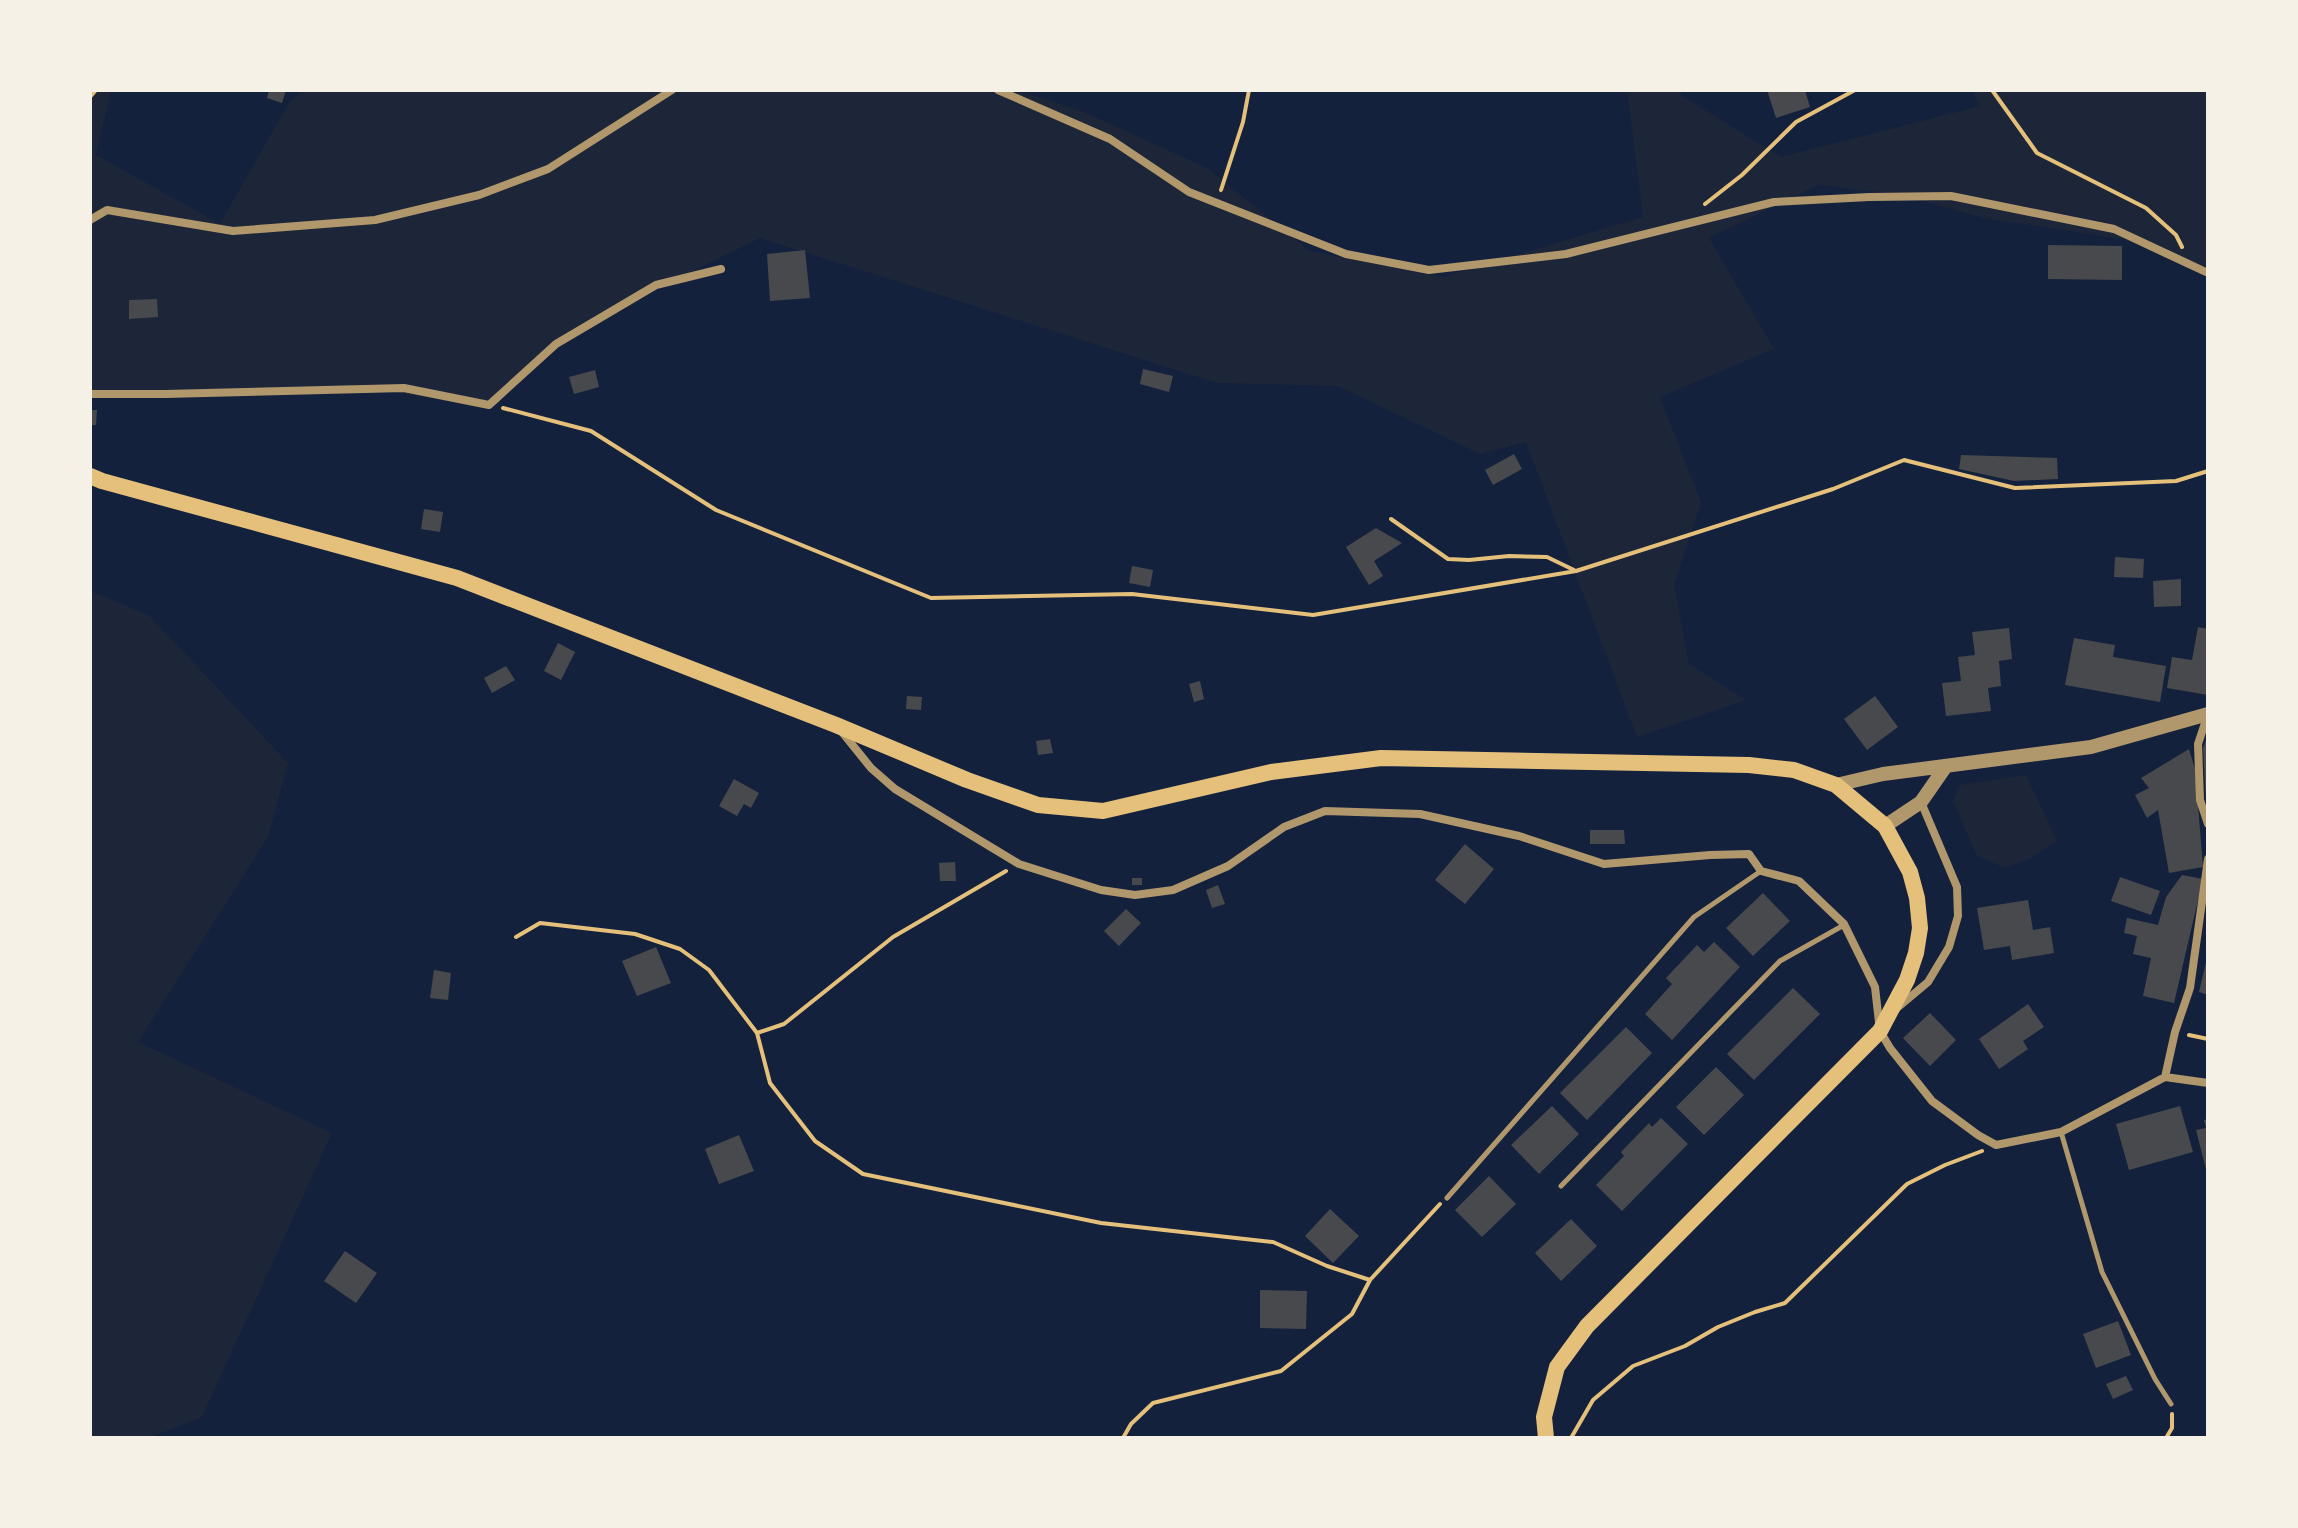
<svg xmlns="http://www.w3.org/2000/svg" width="2298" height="1528" font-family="Commissioner,sans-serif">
<rect width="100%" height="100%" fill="#14213d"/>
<!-- green -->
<path fill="#1d2539" d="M90,90H111L96,155L220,224L287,106L301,90H1019L1084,112L1207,168L1310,251L1443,277L1643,217L1627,90H1680L1681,95L1781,157L1980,106L1971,90H2208V270L2130,240L1984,218L1897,194L1818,185L1709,238L1774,349L1660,397L1701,502L1674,584L1689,664L1746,700L1637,737L1526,442L1480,454L1338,386L1217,383L760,238L581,327L482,407L382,390L90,398Z
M90,591L149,615L288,763L268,837L138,1042L332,1133L202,1417L149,1438H90Z
M2026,775L2057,841L2031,858L2005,868L1977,856L1953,801L1959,785Z"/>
<!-- building -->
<path fill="#48494c" d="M269,90H286L282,103L267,98Z
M1767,90H1805L1810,107L1776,118Z
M2048,245L2122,246V280L2048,279Z
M805,250L810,298L770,301L767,254Z
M157,299L158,317L129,319V300Z
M1143,369L1173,376L1169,392L1140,384Z
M595,370L599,387L574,394L569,377Z
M90,410H97L96,425H90Z
M1514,454L1522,469L1493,485L1485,470Z
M1961,455L2057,458L2058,479L2014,481L1959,469Z
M424,509L443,512L440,532L421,529Z
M1376,528L1402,543L1374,561L1383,576L1369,585L1346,547Z
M2115,557L2144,559L2143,578L2114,577Z
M1132,566L1153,570L1150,587L1129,583Z
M2181,579V606L2154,607L2153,581Z
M2198,627L2208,629V695L2167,688L2172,657L2192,660Z
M2009,628L2012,659L1999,661L2001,686L1988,688L1991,711L1946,716L1942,683L1961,681L1958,657L1975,655L1972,632Z
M2074,638L2115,645L2113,657L2166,666L2160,702L2065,685Z
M558,643L575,652L561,680L544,671Z
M506,666L515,680L492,693L484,678Z
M1200,681L1204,699L1194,702L1189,684Z
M907,696L922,697L921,710L906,709Z
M1875,696L1898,727L1867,750L1844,719Z
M2208,735V800H2206L2203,748Z
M1050,739L1053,753L1038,755L1036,741Z
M2189,749L2195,769L2203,867L2169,873L2158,810L2147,818L2135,795L2149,788L2141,778Z
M734,779L759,793L751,808L744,804L737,816L719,806Z
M1590,830H1624L1625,844H1590Z
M1465,844L1494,869L1465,904L1435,880Z
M955,862L956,881H940L939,863Z
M2182,875L2203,879L2174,1003L2143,996L2151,958L2133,954L2137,936L2124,933L2127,918L2158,925L2166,897Z
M2120,877L2160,891L2151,915L2111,901Z
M1132,878H1142V885H1132Z
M1218,885L1225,904L1212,908L1206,890Z
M1763,893L1790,921L1753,956L1726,928Z
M2028,900L2033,930L2050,927L2054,953L2012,960L2010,946L1984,950L1977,908Z
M1126,909L1141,923L1119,946L1104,931Z
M1714,942L1740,967L1672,1040L1645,1014L1672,984L1666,978L1697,945L1704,952Z
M656,947L671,983L637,996L622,961Z
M2207,958H2208V995L2199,992Z
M434,970L451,973L448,1000L430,998Z
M1793,988L1820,1014L1754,1080L1727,1054Z
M2028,1004L2044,1027L2023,1041L2028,1049L1999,1069L1979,1039Z
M1930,1013L1956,1040L1930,1066L1903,1038Z
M1626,1027L1652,1053L1587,1120L1560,1093Z
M1716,1067L1744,1095L1704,1135L1676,1107Z
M1552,1106L1579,1134L1539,1174L1511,1145Z
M2180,1106L2193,1152L2129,1170L2116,1124Z
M1661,1118L1688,1144L1622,1211L1596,1185L1624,1156L1621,1152L1649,1123L1652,1127Z
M2208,1119V1173H2207L2196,1130L2206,1128L2204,1120Z
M739,1135L754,1171L719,1184L705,1149Z
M1489,1176L1516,1204L1482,1237L1455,1210Z
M1330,1209L1359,1236L1333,1263L1305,1236Z
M1571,1219L1597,1246L1561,1281L1535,1253Z
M345,1251L377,1273L356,1303L324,1281Z
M1260,1290L1307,1291L1306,1329L1260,1328Z
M2118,1321L2131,1355L2096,1368L2083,1334Z
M2126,1376L2133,1390L2113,1399L2106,1384Z"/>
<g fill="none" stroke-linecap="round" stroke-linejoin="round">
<!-- path -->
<path stroke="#e5c07b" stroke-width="4" d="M1992,90L2037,153L2146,208L2176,235L2182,247
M90,97L96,90
M1221,190L1243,122L1249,90
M1705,204L1742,175L1796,122L1855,90
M503,408L591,431L716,510L931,598L1132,594L1313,615L1576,571L1833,489L1904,460L2015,488L2176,481L2208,471
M1391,519L1448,559L1469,560L1509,556L1547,557L1574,570
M516,937L540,923L635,934L680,949L709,970L757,1033L770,1083L815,1141L863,1174L1101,1223L1273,1242L1327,1266L1370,1280L1440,1204
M757,1033L784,1024L893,937L1006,871
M2189,1035L2208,1039
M1123,1438L1131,1424L1153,1403L1281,1371L1352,1314L1370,1280
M1571,1438L1593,1400L1633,1366L1685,1346L1718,1327L1755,1312L1785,1303L1907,1184L1945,1165L1982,1151
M2166,1438L2172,1428V1414"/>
<!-- service -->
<path stroke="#b1986c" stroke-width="5" d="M2061,1132L2102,1272L2155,1379L2171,1404
M1561,1186L1780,961L1844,925
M1447,1198L1694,917L1761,871"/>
<!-- minor -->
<path stroke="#b1986c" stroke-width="8" d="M998,90L1110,139L1189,192L1346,254L1429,270L1566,254L1774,202L1869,197L1951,196L2114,229L2208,273
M90,220L107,210L233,231L375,220L479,195L548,169L672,90
M90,394H165L404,388L489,405L556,344L656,285L721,269
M2208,714L2198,744L2200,800L2208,824
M842,732L871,768L895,789L1019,864L1101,890L1135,895L1173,890L1228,866L1284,827L1325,811L1420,814L1519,836L1604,864L1710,855L1749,854L1761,871L1799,881L1844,924L1875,987L1880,1031L1890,1048L1932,1101L1978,1135L1996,1145L2061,1132L2165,1077L2208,1083
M1897,1008L1928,982L1949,947L1958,916L1957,887L1921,802
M2165,1077L2175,1032L2190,988L2208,859"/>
<!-- tertiary -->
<path stroke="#b1986c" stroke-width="14" d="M1836,785L1883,774L2091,747L2208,714
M1885,826L1921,802L1946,766"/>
<!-- secondary -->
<path stroke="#e5c07b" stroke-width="16" d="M90,476L102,481L457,578L836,725L967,780L1038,805L1103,811L1271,772L1381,758L1749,765L1794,770L1836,785L1885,826L1910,872L1917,898L1920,928L1916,953L1907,980L1880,1031L1587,1326L1557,1367L1544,1417L1546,1438"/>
</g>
<!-- border -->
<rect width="2298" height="1528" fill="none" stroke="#f6f1e7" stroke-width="184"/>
</svg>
